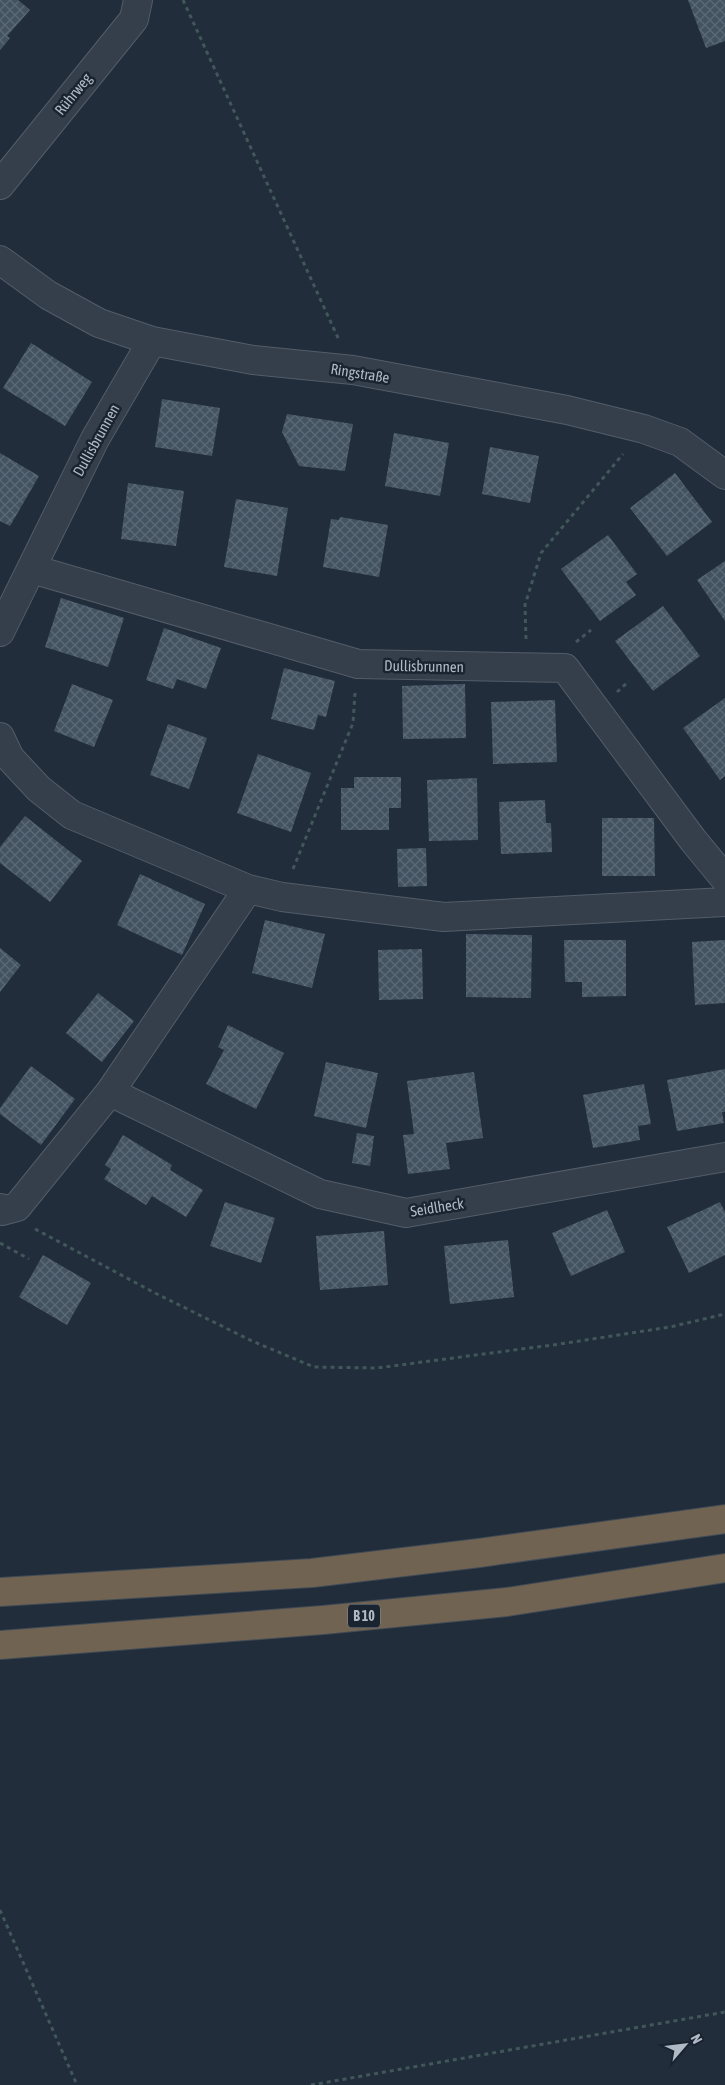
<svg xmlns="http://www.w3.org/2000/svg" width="725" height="2085" font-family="'Asap Condensed',sans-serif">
<defs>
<pattern id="building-cross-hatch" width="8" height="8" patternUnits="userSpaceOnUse" patternTransform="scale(1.25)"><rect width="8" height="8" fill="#445362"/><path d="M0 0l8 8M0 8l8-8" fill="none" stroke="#5c6a77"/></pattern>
</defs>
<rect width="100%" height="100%" fill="#212d3b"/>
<!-- building -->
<path fill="url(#building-cross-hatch)" d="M0,0H18L30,10L7,36L10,38L0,50Z
M688,0H725V41L706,48Z
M31,343L92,382L65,426L3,388Z
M162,399L220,408L212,456L155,447Z
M287,414L353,424L345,471L299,466L282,432Z
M394,433L449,443L440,496L385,486Z
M490,447L539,456L530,503L482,494Z
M0,453L39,476L10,526L0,521Z
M675,473L712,522L667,556L630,508Z
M128,483L184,491L176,546L121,539Z
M236,499L288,508L277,576L224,567Z
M340,517L388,525L379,577L323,567L331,519L339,520Z
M608,535L637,574L626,582L636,595L600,621L561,569Z
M725,561V621L697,580Z
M61,598L124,618L108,667L45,647Z
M663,606L700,656L653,691L615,641Z
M164,628L221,648L206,689L177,679L173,689L146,680Z
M284,668L335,681L326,717L318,715L314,730L271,719Z
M72,684L113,700L94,747L54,731Z
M465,684L466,738L403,739L402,686Z
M725,698V776L720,780L683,728Z
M555,700L557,762L493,764L491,702Z
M168,724L207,738L189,789L150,775Z
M258,754L311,773L291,832L237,813Z
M354,777H401V808H389V830H341V788H354Z
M477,778L478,840L429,841L427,780Z
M545,800L546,823H551L552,852L501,854L499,802Z
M25,816L82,861L50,902L0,863V847Z
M602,818H654L655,876H602Z
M426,848L427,886L398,887L397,849Z
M140,874L205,904L182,955L117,925Z
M265,920L325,934L312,988L252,973Z
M466,934L532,935L531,998L466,997Z
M564,940H626V996L582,997V982H565Z
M725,940V1003L695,1005L692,942Z
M0,948L21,965L0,992Z
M422,949L423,999L379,1000L378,950Z
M98,993L134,1021L102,1062L66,1033Z
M228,1025L284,1053L256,1109L206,1084L224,1050L218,1047Z
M326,1062L378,1073L366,1128L314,1116Z
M31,1066L75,1099L41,1145L0,1114V1108Z
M725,1069V1112H722L724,1123L677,1131L667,1080Z
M474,1072L483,1138L446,1143L450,1169L408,1174L403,1135L414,1134L407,1081Z
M644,1084L651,1124L638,1126L640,1140L593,1148L583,1095Z
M357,1133L374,1136L370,1166L352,1163Z
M123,1135L172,1165L170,1170L203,1190L186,1217L152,1196L146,1205L104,1179L111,1169L105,1165Z
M225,1202L275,1218L261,1263L210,1246Z
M720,1202L725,1212V1255L689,1273L667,1227Z
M607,1210L625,1252L571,1276L552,1233Z
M384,1231L388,1285L320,1290L316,1236Z
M508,1240L514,1297L450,1304L444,1246Z
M43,1255L91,1283L67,1325L19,1297Z"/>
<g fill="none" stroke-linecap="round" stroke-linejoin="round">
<defs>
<path id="street" d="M0,185L134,19L138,0
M0,260L48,295L99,323L152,341L253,360L353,370L567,410L644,429L680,442L725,475
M32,569L358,664L565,668L693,840L725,879
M0,632L95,439L152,341
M0,737L10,758L39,789L72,815L248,889L282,897L444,917L725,902
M110,1092L248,889
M0,1208L2,1211L17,1207L110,1092L320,1194L406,1213L725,1157"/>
<path id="highway" d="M0,1592L312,1573L479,1553L725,1519
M0,1645L323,1620L507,1602L725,1568"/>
</defs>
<!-- street casing -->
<use href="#street" stroke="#535d69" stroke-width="30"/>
<!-- highway casing -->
<use href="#highway" stroke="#404a56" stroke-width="30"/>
<!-- path -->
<path stroke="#415759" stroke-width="3" stroke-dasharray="4 4" stroke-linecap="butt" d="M183,0L339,340
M526,639L525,605L541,553L623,454
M576,642L591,630
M617,692L629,681
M293,869L353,723L355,693
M35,1229L155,1293L252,1341L314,1367L377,1368L560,1344L670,1327L725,1314
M0,1243L29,1259
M0,1910L77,2085
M311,2085L725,2012"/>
<!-- street -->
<use href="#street" stroke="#353f4b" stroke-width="28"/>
<!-- highway -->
<use href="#highway" stroke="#716351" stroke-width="28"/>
</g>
<g text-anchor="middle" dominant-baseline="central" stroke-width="5" stroke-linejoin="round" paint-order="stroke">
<!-- shield labels -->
<rect fill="#1a2430" stroke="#838d9a" stroke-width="1" x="348" y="1604.5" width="32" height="23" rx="4"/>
<g font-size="14" font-weight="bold" fill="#b0bac7">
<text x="364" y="1616">B 10</text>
</g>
<!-- street labels -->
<g font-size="15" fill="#b0bac7" stroke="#1a2430">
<text transform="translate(73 94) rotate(-51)">Rührweg</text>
<text transform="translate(360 373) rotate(9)">Ringstraße</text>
<text transform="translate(96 440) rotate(-61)">Dullisbrunnen</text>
<text transform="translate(424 666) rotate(1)">Dullisbrunnen</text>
<text transform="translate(437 1207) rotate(-9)">Seidlheck</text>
</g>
</g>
<!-- north arrow -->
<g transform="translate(685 2045) rotate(62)" stroke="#1a2430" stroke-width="4" paint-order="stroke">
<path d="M0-4L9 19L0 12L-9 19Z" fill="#b0bac7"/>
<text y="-8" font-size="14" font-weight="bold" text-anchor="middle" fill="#b0bac7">N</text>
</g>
</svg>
